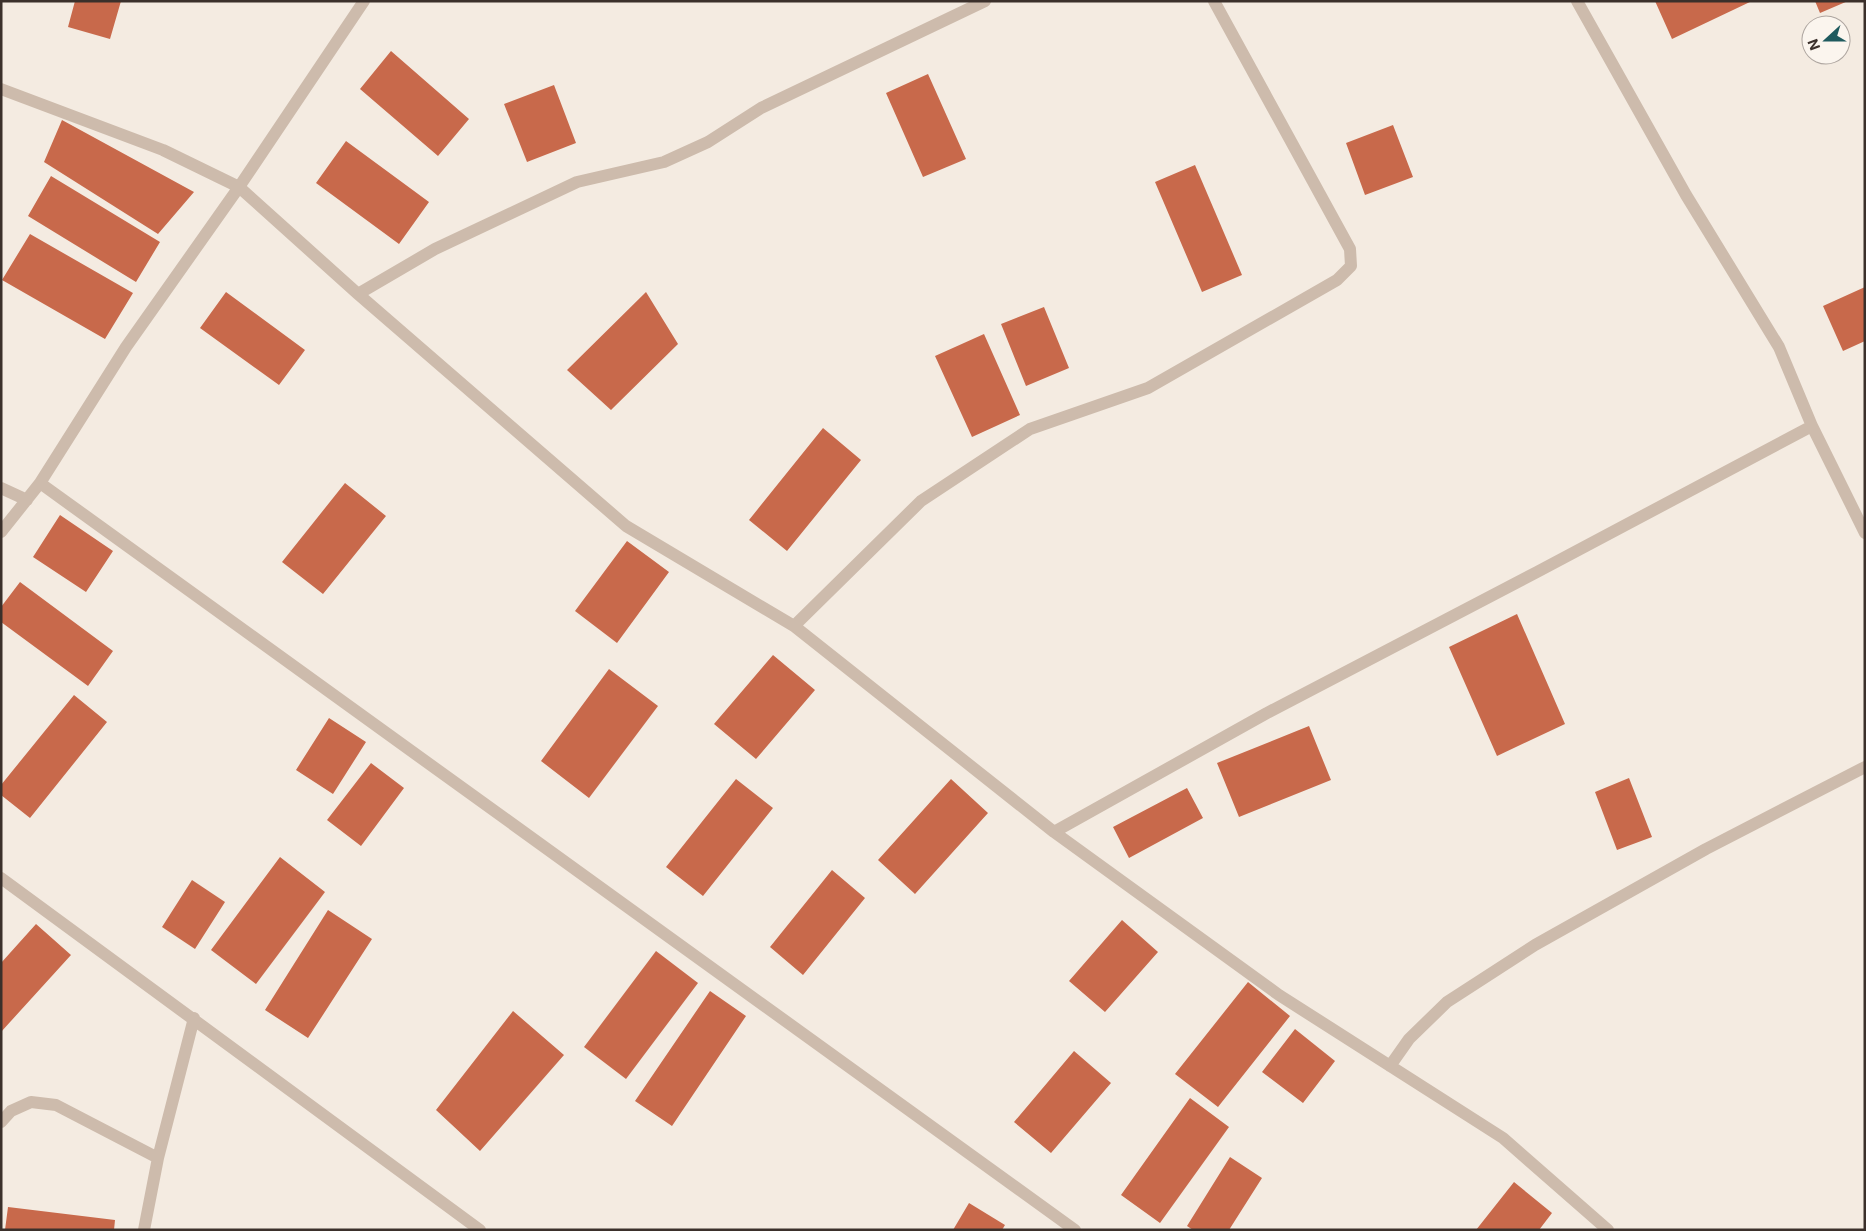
<svg xmlns="http://www.w3.org/2000/svg" width="1866" height="1231" font-family="Inter,sans-serif">
<rect width="100%" height="100%" fill="#f4ebe1"/>
<!-- building -->
<path fill="#c8694b" d="M75,1H121L110,39L68,27Z
M1655,1H1752L1672,39Z
M1815,1H1848L1820,13Z
M391,51L469,119L438,156L360,89Z
M928,74L966,159L923,177L886,93Z
M554,85L576,143L527,162L504,104Z
M62,120L194,192L158,234L44,162Z
M1393,125L1413,177L1365,195L1346,143Z
M346,141L429,202L399,244L316,183Z
M1195,165L1242,275L1202,292L1155,182Z
M51,176L160,242L136,282L28,216Z
M30,234L133,293L105,339L2,280Z
M1865,287V341L1843,351L1823,306Z
M226,292L305,350L279,385L200,328Z
M646,292L678,344L611,410L567,370Z
M1044,307L1069,368L1026,386L1001,324Z
M984,334L1020,415L972,437L935,356Z
M823,428L861,460L787,551L749,520Z
M345,483L386,516L323,594L282,562Z
M60,515L113,551L86,592L33,557Z
M627,541L669,572L617,643L575,611Z
M20,582L113,651L88,686L1,622V607Z
M1517,614L1565,724L1497,756L1449,647Z
M773,655L815,690L756,759L714,724Z
M609,669L658,706L589,798L541,761Z
M74,695L107,722L30,818L1,795V785Z
M329,718L366,742L333,794L296,770Z
M1309,726L1331,780L1239,817L1217,763Z
M371,763L404,788L361,846L327,820Z
M1629,778L1652,837L1617,850L1595,792Z
M736,779L773,808L703,896L666,867Z
M951,779L988,813L915,894L878,860Z
M1187,788L1203,818L1129,858L1113,827Z
M280,857L325,892L256,984L211,950Z
M832,870L865,898L803,975L770,947Z
M192,880L225,902L195,949L162,927Z
M328,910L372,939L308,1038L265,1010Z
M1122,920L1158,952L1105,1012L1069,981Z
M36,924L71,955L1,1032V963Z
M656,951L698,983L626,1079L584,1047Z
M1248,982L1290,1016L1218,1107L1175,1074Z
M710,991L746,1016L672,1126L635,1101Z
M513,1011L564,1055L480,1151L436,1110Z
M1295,1029L1335,1061L1303,1103L1262,1072Z
M1074,1051L1111,1083L1051,1153L1014,1122Z
M1190,1098L1229,1127L1160,1223L1121,1195Z
M1230,1157L1262,1178L1229,1230H1193L1187,1226Z
M1514,1182L1552,1213L1539,1230H1476Z
M969,1203L1005,1225L1002,1230H953Z
M8,1207L115,1220L114,1230H5Z"/>
<g fill="none" stroke-linecap="round" stroke-linejoin="round">
<!-- minor -->
<path stroke="#cdbbac" stroke-width="12" d="M1,89L163,150L239,187L358,294L626,526L794,626L1054,832L1279,995L1503,1138L1608,1230
M358,294L435,249L577,182L664,162L708,142L761,108L985,1
M1812,426L1865,533
M40,483L1075,1230
M1,488L27,500
M1,532L40,483L126,347L239,187L364,1
M794,626L921,501L1030,429L1148,388L1337,280L1351,266L1350,249L1214,1
M1054,832L1267,713L1537,572L1812,426L1779,347L1686,195L1577,1
M1,878L480,1230
M1390,1066L1409,1039L1447,1002L1535,945L1706,849L1865,767
M1,1122L11,1111L31,1102L56,1105L158,1158
M144,1230L158,1158L194,1018"/>
</g>
<!-- border -->
<rect width="1866" height="1231" fill="none" stroke="#3b302b" stroke-width="5"/>
<!-- north arrow -->
<g transform="translate(1826 40) rotate(249)"><circle r="24" fill="#fbf5ee" stroke="#aea6a0"/>
<path d="M0-4L9 19L0 12L-9 19Z" fill="#1f5a5e"/>
<text y="-8" font-size="14" font-weight="bold" text-anchor="middle" fill="#3b302b">N</text>
</g>
</svg>
